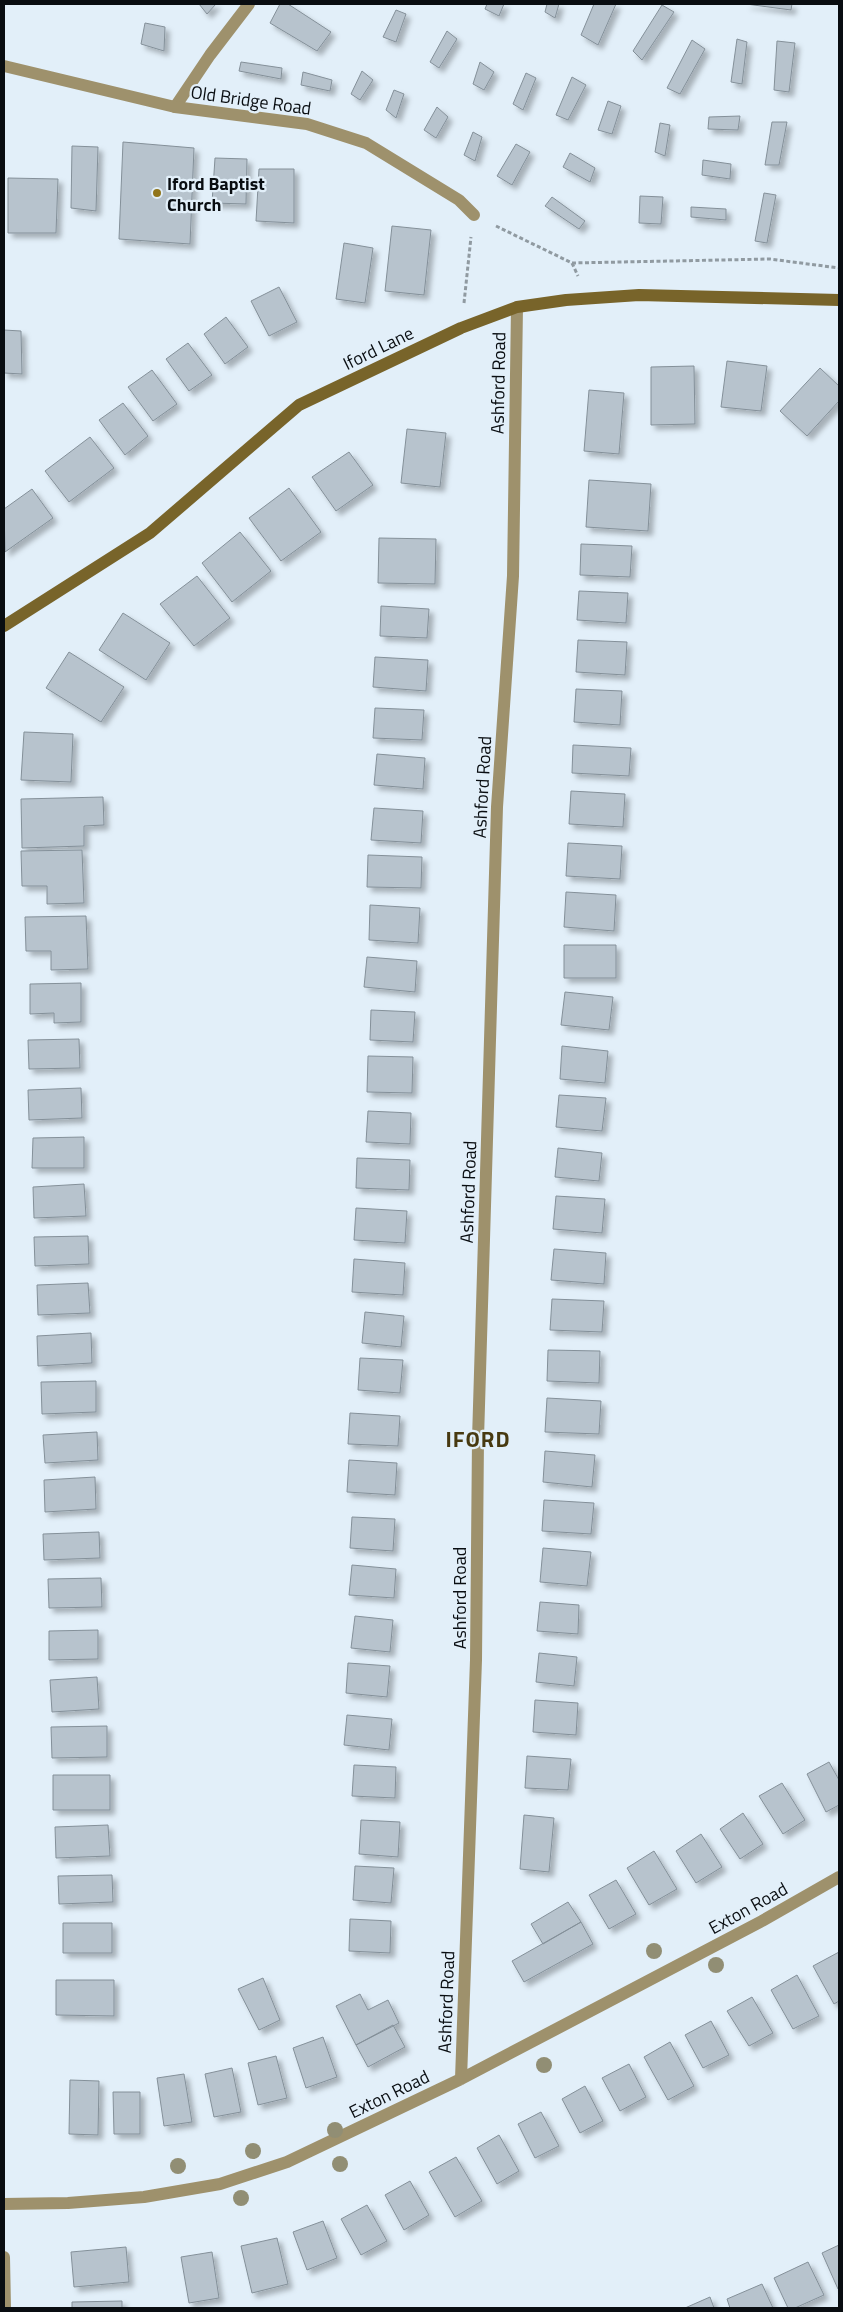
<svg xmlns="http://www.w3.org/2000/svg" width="843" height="2312" font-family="'Titillium Web',sans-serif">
<defs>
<filter id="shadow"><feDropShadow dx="4.5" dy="4.5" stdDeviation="2.5" flood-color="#0004"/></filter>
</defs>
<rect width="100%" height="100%" fill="#e2eff9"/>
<!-- building -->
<path fill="#b7c3cd" stroke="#849099" filter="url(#shadow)" d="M199,4H216L207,14Z
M280,4H288L331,32L317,51L270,23Z
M487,4H504L499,16L485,9Z
M547,4H559L555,18L545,12Z
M594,4H616L598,45L581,35Z
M746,4H792L791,10Z
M662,5L674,12L642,60L633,51Z
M396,10L406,14L396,42L383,37Z
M145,23L165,27L164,51L141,44Z
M447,31L457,39L439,68L430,62Z
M737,39L747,42L742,84L731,82Z
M692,40L705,49L680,94L667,88Z
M777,41L795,43L789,92L774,90Z
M241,62L282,68L281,79L239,71Z
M480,62L494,72L484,90L473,84Z
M362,71L373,80L360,100L351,94Z
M303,72L332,80L330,91L301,85Z
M526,73L536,78L523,110L513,104Z
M572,77L586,85L568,120L556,115Z
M394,90L404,94L396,118L386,110Z
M608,101L621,106L612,134L598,130Z
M437,107L448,117L436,138L424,130Z
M740,116L738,130L708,129L709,117Z
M772,122H787L779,165H765Z
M660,123L670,125L665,156L655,152Z
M473,132L482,137L475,161L464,155Z
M123,142L194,148L190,244L119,239Z
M516,144L530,152L512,185L497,176Z
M72,146L98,147L96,211L71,208Z
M570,153L595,168L590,182L563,167Z
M215,158L247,159L246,204L212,203Z
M703,160L731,164L730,179L702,175Z
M259,169H294V223L256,221Z
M8,178L58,179L56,233H8Z
M764,193L776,195L767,243L755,241Z
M640,196L663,197L661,224L639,223Z
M552,197L585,221L579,229L545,206Z
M691,207L726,209V220L691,217Z
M392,226L431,230L424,295L385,291Z
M344,243L373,248L365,303L336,299Z
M279,287L297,322L269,336L251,301Z
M226,317L248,347L225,364L204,334Z
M4,330L21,331L22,374L4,373Z
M188,343L212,375L189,391L166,359Z
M727,361L767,366L761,411L721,407Z
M694,366L695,424L651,425V367Z
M820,368L839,386V401L807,436L780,411Z
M152,370L177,404L153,421L128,387Z
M589,390L624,393L619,454L584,451Z
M123,403L148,436L125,455L99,420Z
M407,429L446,433L440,487L401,483Z
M90,437L114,468L69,502L45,471Z
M349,452L373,485L336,511L312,477Z
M589,480L651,484L648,531L586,527Z
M289,488L321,532L281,561L249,518Z
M32,489L53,518L5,552L4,509Z
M240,532L271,571L232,602L202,563Z
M379,538L436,539L435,584L378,583Z
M581,544L632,546L630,577L580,575Z
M197,576L230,618L194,646L160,604Z
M579,591L628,593L626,623L577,620Z
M381,606L429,609L427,638L380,636Z
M123,613L170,643L146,680L99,650Z
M578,640L627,642L625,675L576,672Z
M69,652L124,687L101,722L46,688Z
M375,657L428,660L426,691L373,687Z
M576,689L622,691L620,725L574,722Z
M375,708L424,710L422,740L373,738Z
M24,732L73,734L71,782L21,780Z
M573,745L631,748L629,776L572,773Z
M377,754L425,758L423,789L374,785Z
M571,791L625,794L623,827L569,824Z
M103,797L104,825L84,826V846L22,848L21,799Z
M374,808L423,811L421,843L371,840Z
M568,843L622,846L620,879L566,876Z
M82,850L84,903L47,904V886H22L21,851Z
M368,855L422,857L421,888L367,887Z
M566,892L616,895L614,931L564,927Z
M370,905L420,908L418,943L369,940Z
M86,916L88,969L51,970V951H26L25,917Z
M564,945H616V978H564Z
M367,957L417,961L415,992L364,987Z
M81,983V1022L54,1023V1013L30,1014V984Z
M565,992L613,997L609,1030L561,1025Z
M371,1010L415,1012L413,1042L370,1040Z
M79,1039L80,1068L29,1069L28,1040Z
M562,1046L608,1051L605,1083L560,1079Z
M368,1056L413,1057L412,1093L367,1092Z
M81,1088L82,1118L29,1120L28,1090Z
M559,1095L606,1098L602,1131L556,1127Z
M368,1111L411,1113L410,1144L366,1142Z
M84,1137V1168H32L33,1138Z
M558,1148L602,1153L599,1181L555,1177Z
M357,1158L410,1160L409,1190L356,1188Z
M84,1184L86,1216L34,1218L33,1187Z
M556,1196L605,1199L602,1233L553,1229Z
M356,1208L407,1211L405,1243L354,1240Z
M88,1236L89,1264L35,1266L34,1237Z
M554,1249L606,1253L604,1284L551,1280Z
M354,1259L405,1263L403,1295L352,1292Z
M88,1283L90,1313L38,1315L37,1285Z
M552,1299L604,1301L602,1332L550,1330Z
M365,1312L404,1316L401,1347L362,1343Z
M91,1333L92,1363L38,1366L37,1336Z
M548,1350L600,1351L599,1383L547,1381Z
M360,1358L403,1360L400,1393L358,1390Z
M96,1381V1412L42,1414L41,1382Z
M547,1398L601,1401L599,1434L545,1432Z
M350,1413L400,1416L398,1446L348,1444Z
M97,1432L98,1460L45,1463L43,1435Z
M545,1451L595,1455L592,1487L543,1482Z
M349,1460L397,1463L395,1495L347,1492Z
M95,1477L96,1509L45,1512L44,1480Z
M544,1500L594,1503L591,1534L542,1531Z
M352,1517L395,1519L393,1551L350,1548Z
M99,1532L100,1558L44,1560L43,1534Z
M543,1548L591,1552L587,1586L540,1582Z
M352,1565L396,1569L394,1598L349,1595Z
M101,1578L102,1607L49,1608L48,1579Z
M540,1602L579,1605L578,1634L537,1631Z
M355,1616L393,1620L390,1652L351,1648Z
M98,1630V1659L49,1660V1631Z
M539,1653L577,1657L574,1686L536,1682Z
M348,1663L390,1666L387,1697L346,1693Z
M97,1677L99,1709L52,1712L50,1680Z
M535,1700L578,1703L576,1735L533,1732Z
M347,1715L392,1719L389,1750L344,1745Z
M107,1726V1757L52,1758L51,1727Z
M527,1756L571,1759L568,1790L525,1788Z
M829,1762L839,1780V1805L826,1812L807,1774Z
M354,1765L396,1767L395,1798L352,1796Z
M53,1775H110V1810H53Z
M782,1783L805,1820L783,1834L759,1796Z
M743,1813L763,1844L740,1859L720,1829Z
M524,1815L554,1818L549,1872L520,1869Z
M361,1820L400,1822L398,1857L359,1854Z
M108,1825L110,1856L56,1858L55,1827Z
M701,1834L722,1867L696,1883L676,1851Z
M654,1851L677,1889L649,1905L627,1868Z
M355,1866L394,1868L391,1903L353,1900Z
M112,1875L113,1902L59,1904L58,1876Z
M616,1880L636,1914L609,1929L589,1895Z
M568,1902L581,1922L543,1944L531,1924Z
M350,1919L391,1921L390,1953L349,1951Z
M581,1922L593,1944L524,1982L512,1961Z
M63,1923H112V1953H63Z
M839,1952V2001L834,2004L813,1966Z
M797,1975L819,2016L793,2029L771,1990Z
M263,1978L280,2020L259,2030L238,1989Z
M56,1980H114V2016L56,2015Z
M360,1994L368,2010L388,2000L399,2023L356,2045L336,2006Z
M752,1997L773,2033L749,2046L727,2011Z
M711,2021L729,2055L703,2068L685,2035Z
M393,2025L405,2047L368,2067L356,2045Z
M323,2037L337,2077L306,2088L293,2048Z
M670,2042L694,2086L668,2100L644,2057Z
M276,2056L287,2098L258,2105L248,2063Z
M629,2064L646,2097L620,2111L602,2078Z
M232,2068L241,2112L214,2117L205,2074Z
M184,2074L192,2122L164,2126L157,2078Z
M70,2080L99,2081L98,2135L69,2134Z
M585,2086L603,2121L580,2133L562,2099Z
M113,2092H140V2134H114Z
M541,2112L559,2146L535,2158L518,2124Z
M499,2135L519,2171L497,2184L477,2148Z
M456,2157L482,2201L455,2217L429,2172Z
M410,2181L429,2215L404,2230L385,2195Z
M367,2205L387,2241L361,2255L341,2219Z
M323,2221L337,2258L307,2270L293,2232Z
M277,2238L288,2284L252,2293L241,2246Z
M839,2245V2289H838L822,2253Z
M126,2247L129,2282L74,2287L71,2252Z
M212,2252L219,2298L189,2303L181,2257Z
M808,2262L824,2295L795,2308H788L774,2278Z
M762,2284L773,2308H730L727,2299Z
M710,2297L714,2308H685Z
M122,2301V2308H72V2302Z"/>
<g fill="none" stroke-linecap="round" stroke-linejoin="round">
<!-- path -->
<path stroke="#909aa1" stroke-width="3" stroke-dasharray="4 2.5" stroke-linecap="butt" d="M496,226L572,263L770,259L839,268
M572,263L578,276
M464,303L471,237"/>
<!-- lane -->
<path stroke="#9e916c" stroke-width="12" d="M175,107L210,55L249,4"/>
<!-- street -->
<path stroke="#9e916c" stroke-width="12" d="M4,66L175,107L307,124L366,143L459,200L474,215
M461,2079L476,1660L478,1439L497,807L513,576L517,307
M4,2204L68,2203L144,2197L220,2184L287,2162L461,2079L762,1921L839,1877
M4,2257L5,2308"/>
<!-- secondary -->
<path stroke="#78642a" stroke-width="12" d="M4,626L150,533L299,405L461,328L517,307L566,300L639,295L839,300"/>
</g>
<!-- trees -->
<g fill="#918e74">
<circle cx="654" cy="1951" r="8"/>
<circle cx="716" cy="1965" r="8"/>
<circle cx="544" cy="2065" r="8"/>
<circle cx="335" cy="2130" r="8"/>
<circle cx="253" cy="2151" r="8"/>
<circle cx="340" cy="2164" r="8"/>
<circle cx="178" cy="2166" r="8"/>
<circle cx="241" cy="2198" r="8"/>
</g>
<!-- markers -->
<circle fill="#91751b" stroke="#e2eff9" stroke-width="2" cx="157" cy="193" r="5"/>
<g text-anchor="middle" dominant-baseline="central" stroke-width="4.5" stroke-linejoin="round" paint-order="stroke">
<!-- street labels -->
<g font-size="18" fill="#090d11" stroke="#e2eff9">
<text transform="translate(251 100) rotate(8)">Old Bridge Road</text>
<text transform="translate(378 348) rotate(-26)">Iford Lane</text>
<text transform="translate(498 383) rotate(-89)">Ashford Road</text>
<text transform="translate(482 787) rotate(-87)">Ashford Road</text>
<text transform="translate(468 1192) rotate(-88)">Ashford Road</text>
<text transform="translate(459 1598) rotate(-90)">Ashford Road</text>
<text transform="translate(748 1908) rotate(-29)">Exton Road</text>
<text transform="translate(446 2002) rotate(-88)">Ashford Road</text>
<text transform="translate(389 2094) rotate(-26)">Exton Road</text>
</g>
<!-- poi labels -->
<g font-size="18" font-weight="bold" fill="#090d11" stroke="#e2eff9" text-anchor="start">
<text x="167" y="183">Iford Baptist<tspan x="167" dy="21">Church</tspan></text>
</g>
<!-- district labels -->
<g font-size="22" font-weight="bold" letter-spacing="1" fill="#473910" stroke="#e2eff9">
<text x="478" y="1439">IFORD</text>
</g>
</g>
<!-- border -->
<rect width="843" height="2312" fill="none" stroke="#090d11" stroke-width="10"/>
</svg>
